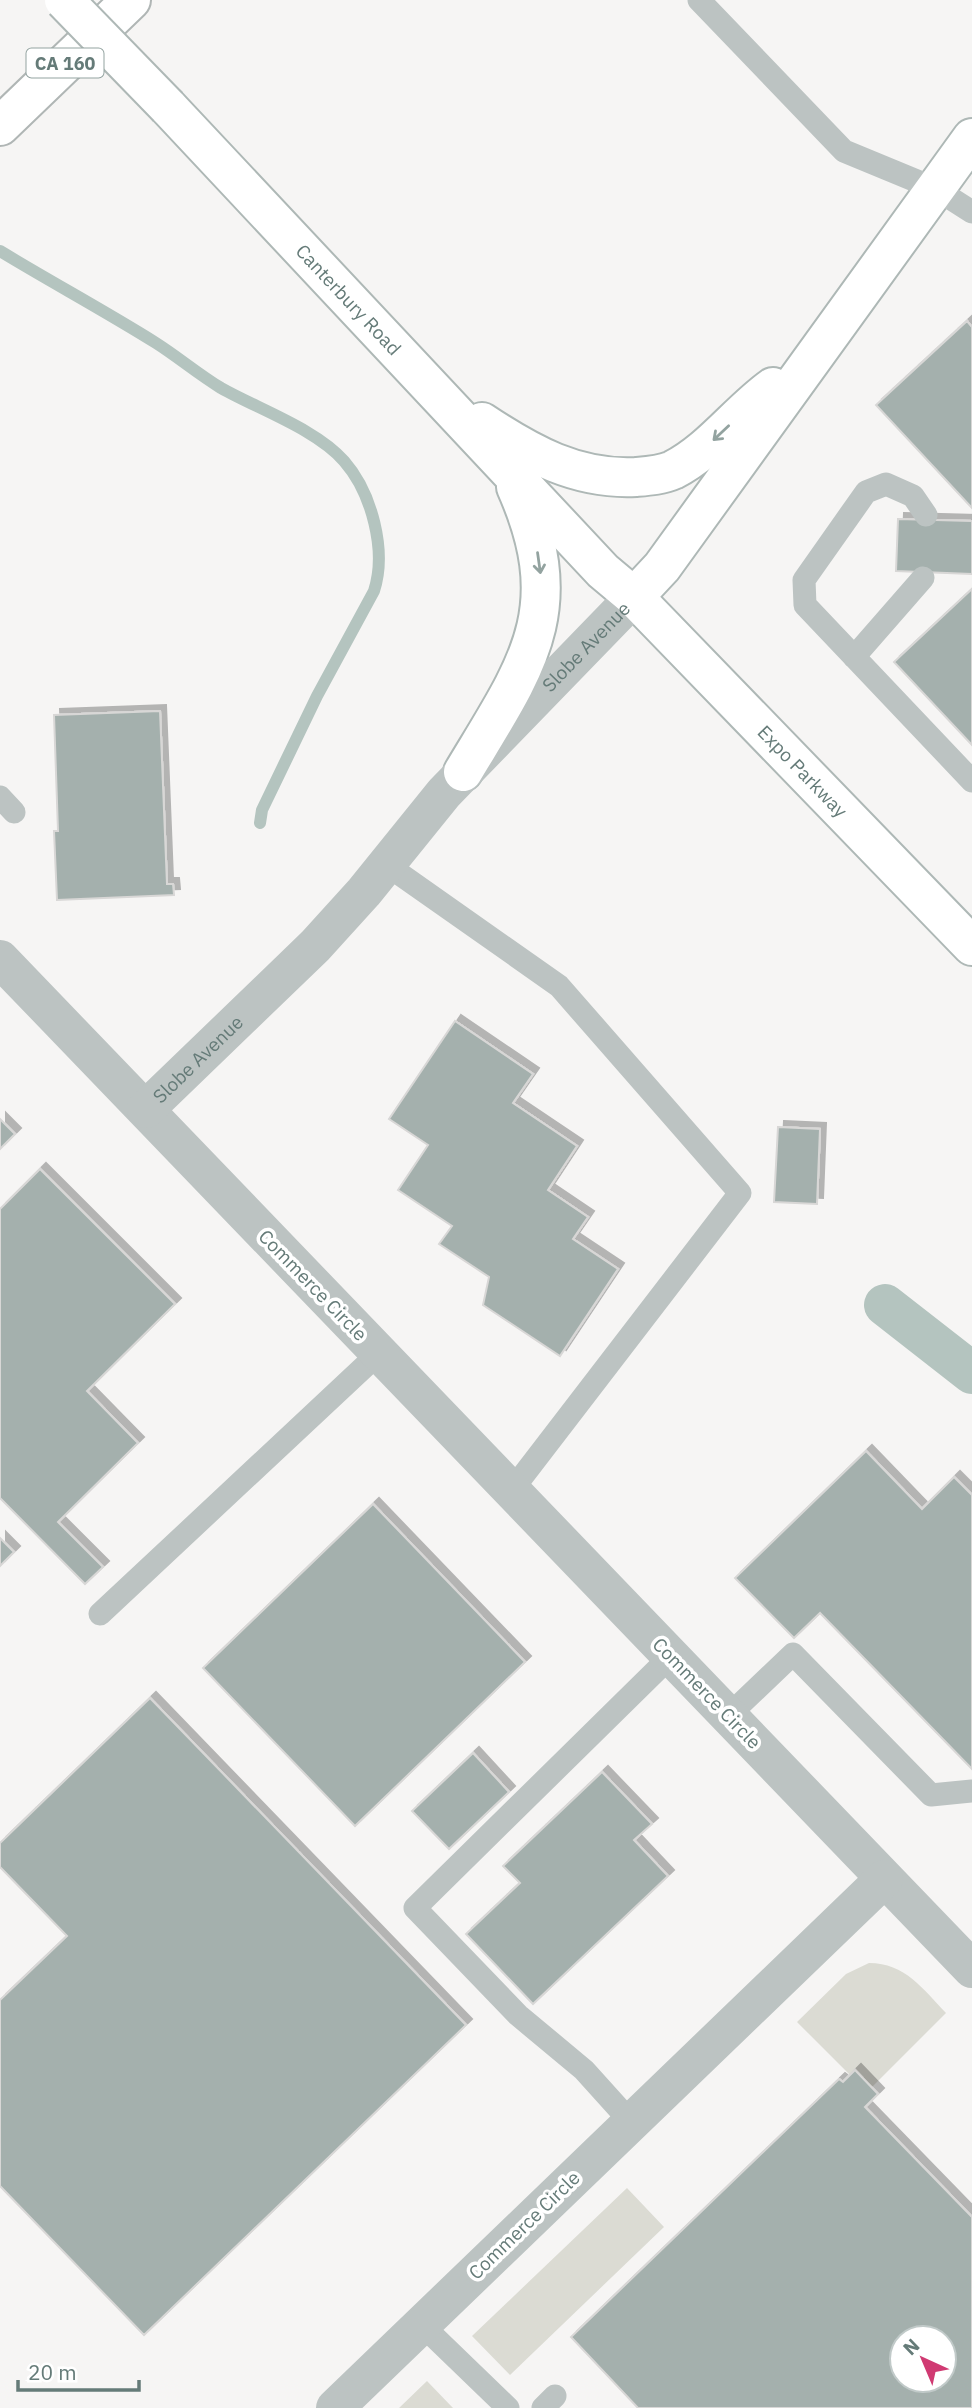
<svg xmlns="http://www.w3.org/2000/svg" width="972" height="2408" font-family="'IBM Plex Sans',sans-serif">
<defs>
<filter id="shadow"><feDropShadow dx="6" dy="-6" stdDeviation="0" flood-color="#0004"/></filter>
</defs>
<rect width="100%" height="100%" fill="#f6f5f4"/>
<!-- green -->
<path fill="#dbdbd3" d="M869,1963C905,1963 923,1989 946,2013L867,2092L797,2022L846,1974Z
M627,2188L664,2227L510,2375L472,2336Z
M427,2381L453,2408H399Z"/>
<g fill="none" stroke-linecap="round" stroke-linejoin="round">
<!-- stream -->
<path stroke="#b4c4bf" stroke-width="12" d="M0,251C51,282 105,311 156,343C178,357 198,374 221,388C258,409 316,429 344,461C372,493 387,551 374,591L317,696L262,810L260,823"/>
<!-- canal -->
<path stroke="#b4c4bf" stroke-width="42" d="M885,1305L972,1373"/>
</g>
<!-- building -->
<path fill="#a4b0ad" stroke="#d8d7d6" stroke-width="2" fill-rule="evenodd" filter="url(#shadow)" d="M967,321L972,327V508L876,405Z
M898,519L972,521V574L896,571Z
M972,589V745L894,662Z
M160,711L167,884H173L174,895L57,900L54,831H58L54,715Z
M455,1021L533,1074L513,1103L577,1146L548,1190L588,1217L573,1239L618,1269L560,1356L483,1305L489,1277L439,1244L452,1226L398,1190L428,1145L389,1119Z
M0,1119L15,1134L0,1149Z
M778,1127L820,1129L817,1204L774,1202Z
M40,1169L175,1304L87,1391L138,1443L58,1522L103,1567L85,1584L0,1498V1209Z
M866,1451L922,1509L954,1477L972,1495V1769L820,1613L794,1638L735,1578Z
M373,1504L525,1662L355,1826L203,1668Z
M0,1538L14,1552L0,1566Z
M150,1698L466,2025L144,2335L0,2186V2000L67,1936L0,1867V1843Z
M473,1753L509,1792L449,1849L412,1811Z
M602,1772L652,1824L634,1840L668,1876L533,2004L466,1934L520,1883L503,1866Z
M855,2070L878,2094L865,2107L972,2217V2408H638L571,2337L839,2079L843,2082ZM902,2338H944V2380H902Z"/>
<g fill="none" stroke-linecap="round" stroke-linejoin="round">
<defs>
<g id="secondary">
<path id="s2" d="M168,107L603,571L634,597L972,946"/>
<path d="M482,422C530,454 577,480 636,477C648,476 662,475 673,470C712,450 738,412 773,387"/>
<path d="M634,597L662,567L972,138"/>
<path d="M463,772C526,667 571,611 516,487"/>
</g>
<path id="highway" d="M0,126L131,0"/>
</defs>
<!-- secondary casing -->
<use href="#secondary" stroke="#aeb8b6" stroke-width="42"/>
<!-- highway casing -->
<use href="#highway" stroke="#b0b6b5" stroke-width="42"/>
<!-- lane -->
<path stroke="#bcc3c2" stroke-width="23" d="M699,0L844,151L936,189L972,212
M926,515L913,496L886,484L866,492L804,580L805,605L972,781
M854,657L923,578
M0,797L14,812
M387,865L559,986L740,1193L512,1490
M100,1614L379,1353
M728,1716L793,1654L931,1795L972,1791
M630,2121L584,2070L518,2015L415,1908L671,1656
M422,2325L508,2408
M543,2408L555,2396"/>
<!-- street -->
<g stroke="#bcc3c2" stroke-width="38">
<path d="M0,959L972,1969"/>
<path id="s1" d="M146,1109L315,946L364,892L444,793L634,597"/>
<path d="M335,2408L884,1879"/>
</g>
<!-- secondary -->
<use href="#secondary" stroke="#fff" stroke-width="38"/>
<!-- highway -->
<use href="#highway" stroke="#fff" stroke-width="38"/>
<defs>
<path id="secondary-bridge" d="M64,0L168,107"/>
</defs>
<!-- secondary-bridge casing -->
<use href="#secondary-bridge" stroke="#aeb8b6" stroke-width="42" stroke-linecap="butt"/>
<!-- secondary-bridge -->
<use href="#secondary-bridge" stroke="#fff" stroke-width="38"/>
</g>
<!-- one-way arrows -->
<defs><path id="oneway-shaft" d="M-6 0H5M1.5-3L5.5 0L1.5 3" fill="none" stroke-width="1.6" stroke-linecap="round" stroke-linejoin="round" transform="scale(1.75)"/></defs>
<g stroke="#93a3a0">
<use href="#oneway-shaft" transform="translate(721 433) rotate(137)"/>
<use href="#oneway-shaft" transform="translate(539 563) rotate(82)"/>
</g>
<g text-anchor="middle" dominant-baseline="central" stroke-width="7" stroke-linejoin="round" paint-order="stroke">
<!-- shield labels -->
<rect fill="#fff" stroke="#93a3a0" stroke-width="2" x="26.5" y="48.5" width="77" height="29" rx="5"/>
<g font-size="18" font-weight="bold" fill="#657b78">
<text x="65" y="63">CA 160</text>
</g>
<!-- street labels -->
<g font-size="19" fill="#657b78" stroke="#fff">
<text stroke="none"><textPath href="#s2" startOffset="264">Canterbury Road</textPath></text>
<text stroke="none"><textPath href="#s1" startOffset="639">Slobe Avenue</textPath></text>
<text stroke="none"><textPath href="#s2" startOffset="919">Expo Parkway</textPath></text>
<text stroke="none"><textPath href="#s1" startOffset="72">Slobe Avenue</textPath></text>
<text transform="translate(313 1285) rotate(46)">Commerce Circle</text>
<text transform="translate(707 1693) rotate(46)">Commerce Circle</text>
<text transform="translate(524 2225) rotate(-44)">Commerce Circle</text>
</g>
</g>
<!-- north arrow -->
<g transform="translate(923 2359) rotate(316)"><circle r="33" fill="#ffffff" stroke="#c1cac9" stroke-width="2"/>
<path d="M0-5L12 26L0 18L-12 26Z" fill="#d03a72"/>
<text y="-10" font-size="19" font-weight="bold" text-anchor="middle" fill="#657b78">N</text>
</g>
<!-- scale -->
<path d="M18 2380v10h121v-10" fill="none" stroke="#657b78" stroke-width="3.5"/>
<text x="28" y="2380" font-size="21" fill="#657b78" stroke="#ffffff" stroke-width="5" paint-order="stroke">20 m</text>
</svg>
